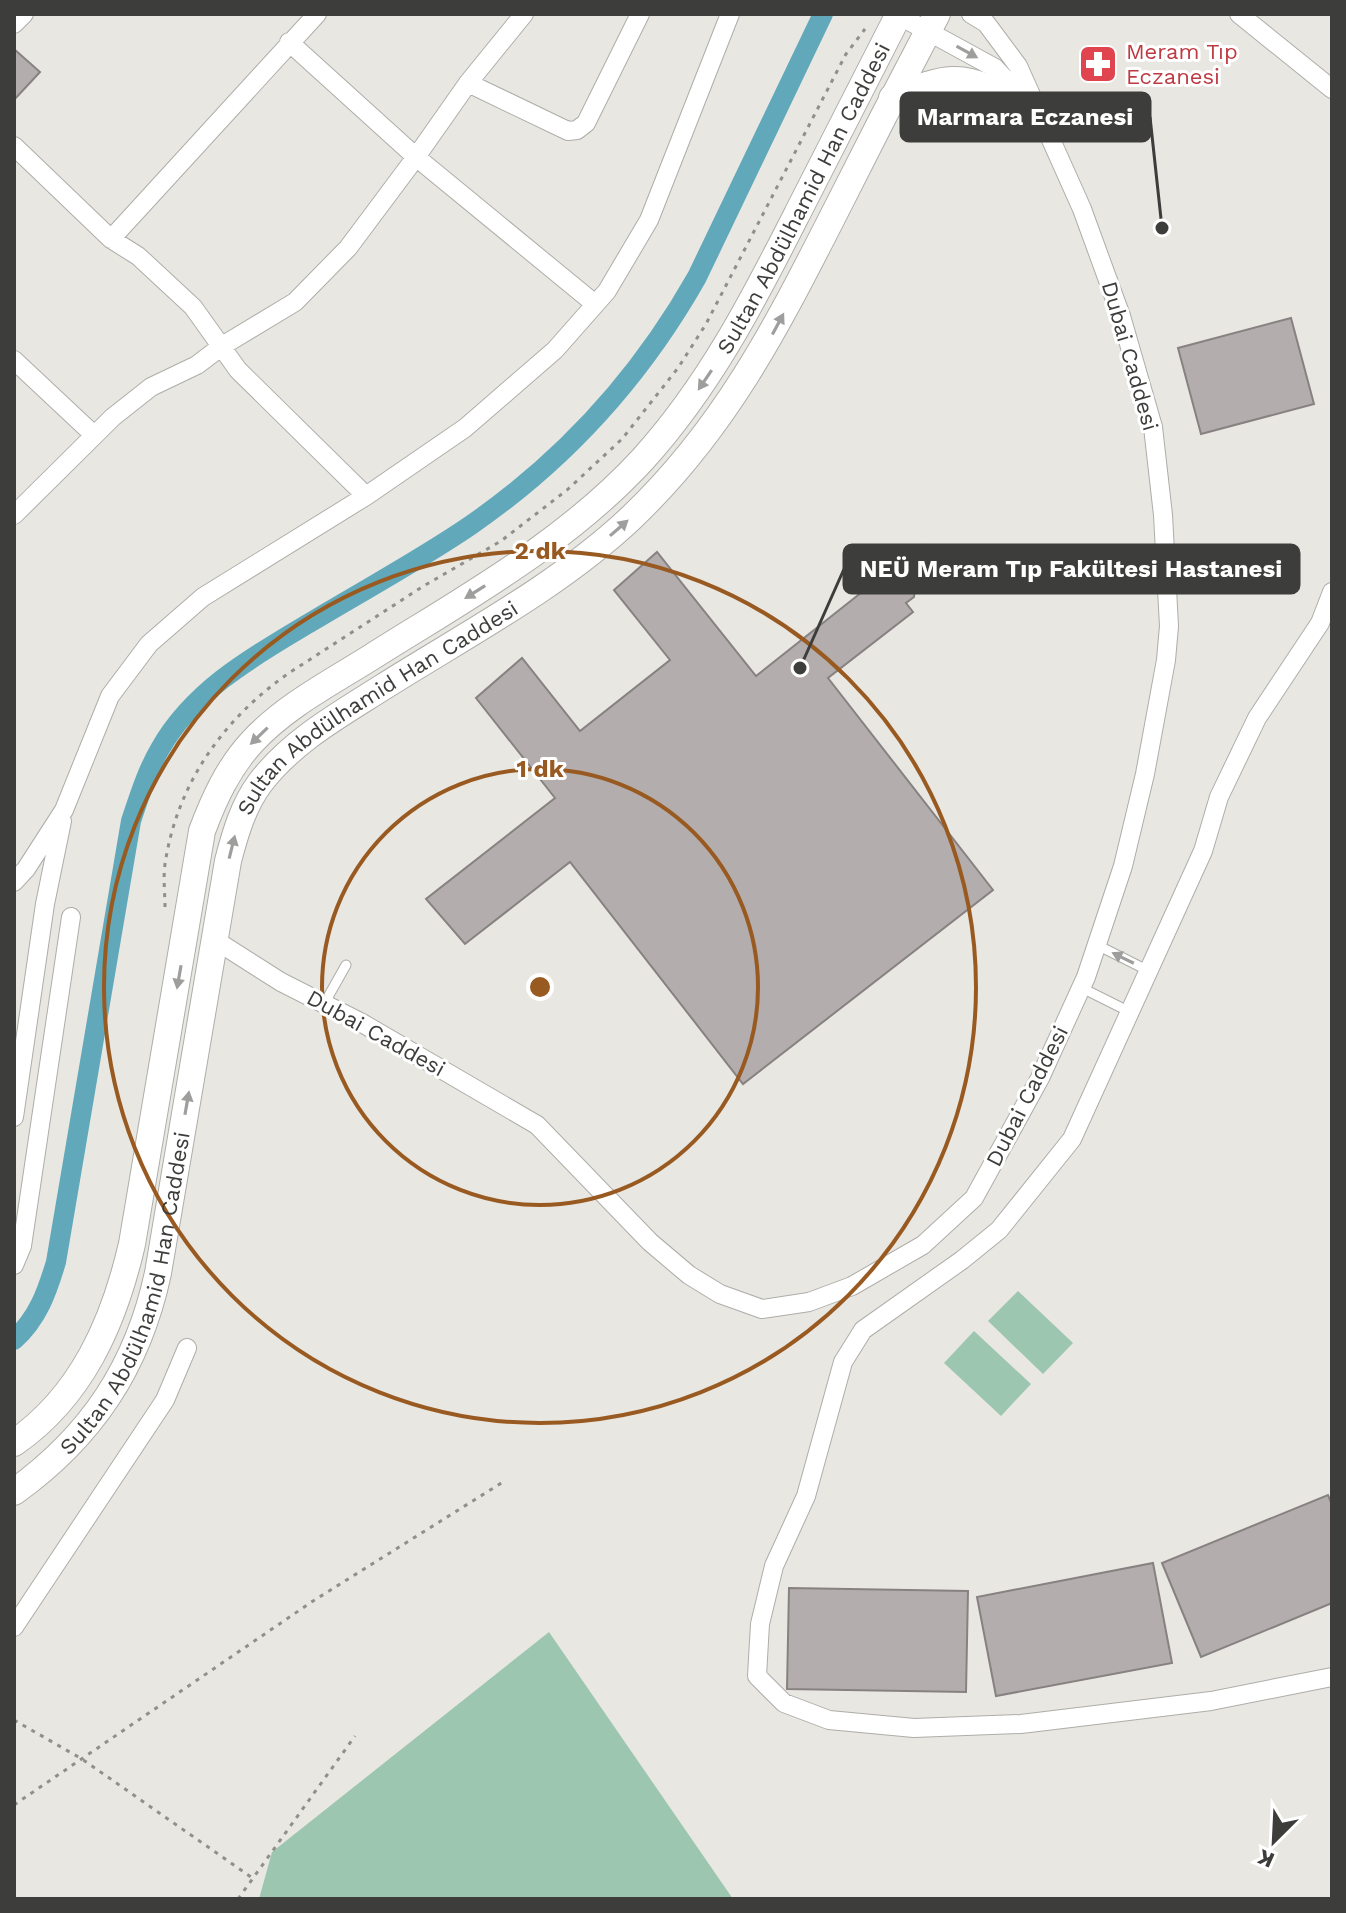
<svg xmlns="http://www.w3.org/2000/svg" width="1346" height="1913" font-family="'Work Sans',sans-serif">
<rect width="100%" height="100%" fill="#e8e7e2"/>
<!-- green -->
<path fill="#9dc6b1" d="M1018,1291L1073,1343L1043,1374L988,1321Z
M974,1331L1031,1384L1001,1416L944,1363Z
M549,1632L733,1899H259L272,1852Z"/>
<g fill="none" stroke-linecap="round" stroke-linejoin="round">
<!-- canal -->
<path stroke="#61a9ba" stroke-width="20" d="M14,1340C38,1318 47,1292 56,1262L131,821C139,797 147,771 160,749C194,689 254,656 311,622C364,590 420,560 471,525C565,460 641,376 697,277L823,14"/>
</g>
<!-- building -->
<path fill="#b3aead" stroke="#878281" stroke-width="2" d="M14,49L40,72L14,100Z
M1291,318L1314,404L1201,434L1178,348Z
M920,546L914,597L906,603L913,612L828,678L993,890L743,1084L570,862L465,944L426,899L555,798L476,698L522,658L580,731L670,660L614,590L657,552L756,676Z
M1328,1495L1332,1505V1603L1201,1657L1162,1563Z
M1153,1563L1172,1663L996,1696L977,1597Z
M789,1588L968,1591L966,1692L787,1689Z"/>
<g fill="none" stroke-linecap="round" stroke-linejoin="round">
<defs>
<path id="service" d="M1097,945L1149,971
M1082,988L1130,1012
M324,1004L346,965"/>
<path id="minor" d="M1239,14L1332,89
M898,15L995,68L1026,102
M14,24L24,14
M289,42L416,157L468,83L524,14
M468,83L568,131L577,130L586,123L640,14
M14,146L111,239L138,256L193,307L238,370L366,496
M111,239L317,14
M14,360L94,435
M14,515L113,417L151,387L197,365L222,346L295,302L348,248L416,157L595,304
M1332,592L1320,623L1257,718L1219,797L1203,851L1072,1139L999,1230L962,1260L863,1330L843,1362L806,1496L774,1566L760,1624L757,1676L784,1703L829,1720L914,1728L1021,1724L1211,1701L1332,1677
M14,882L26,869L64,810L110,696L149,644L203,597L366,496L465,428L555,350L607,291L649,220L730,14
M215,940L281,982L362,1023L537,1125L650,1242L689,1275L720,1294L762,1309L809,1302L852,1286L923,1245L974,1198L1040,1078L1086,977L1123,866L1145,774L1166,660L1169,626L1163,515L1153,427L1121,316L1082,209L1018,66L986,23L971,14
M14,1117L45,904L62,821
M14,1265L22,1246L71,917
M14,1627L165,1400L187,1348"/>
<g id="primary">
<path d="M892,98C911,91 932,81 952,80C982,78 1013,102 1039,116"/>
<path id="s1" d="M14,1443C82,1396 114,1322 132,1244L202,831C214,799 228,768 252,742C284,707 330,683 370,658C465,598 566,543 643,459C709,386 753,301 797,214C831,147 865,80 899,14"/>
<path id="s2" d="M14,1492C92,1436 138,1366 158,1273L228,861C235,834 243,806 260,783C292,741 339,715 383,687C467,634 559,586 632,517C724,429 775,330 832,218C866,150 901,82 937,14"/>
</g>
</defs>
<!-- service casing -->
<use href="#service" stroke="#aeada9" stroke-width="11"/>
<!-- minor casing -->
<use href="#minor" stroke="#aeada9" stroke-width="20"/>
<!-- primary casing -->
<use href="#primary" stroke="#aeada9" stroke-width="28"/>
<!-- path -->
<path stroke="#8f8f8b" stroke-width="3" stroke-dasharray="4 6" stroke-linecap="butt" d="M165,907C165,893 163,878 165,864C177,784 223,719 289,673L422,587L501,541L567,490L622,439L678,368L706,324L846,54L865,29
M14,1720L82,1759L251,1877
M14,1805L313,1601L503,1482
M238,1899L355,1736"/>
<!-- service -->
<use href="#service" stroke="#fff" stroke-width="9"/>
<!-- minor -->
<use href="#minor" stroke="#fff" stroke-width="18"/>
<!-- primary -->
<use href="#primary" stroke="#fff" stroke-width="26"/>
</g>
<!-- one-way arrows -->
<defs><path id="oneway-solid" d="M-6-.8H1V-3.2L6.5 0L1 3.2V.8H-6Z" transform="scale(2)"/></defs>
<g fill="#9e9e9d">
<use href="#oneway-solid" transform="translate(967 52) rotate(29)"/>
<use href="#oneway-solid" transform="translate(778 324) rotate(-62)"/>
<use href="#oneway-solid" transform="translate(705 380) rotate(124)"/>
<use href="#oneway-solid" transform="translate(619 528) rotate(-41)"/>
<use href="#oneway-solid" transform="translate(475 592) rotate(148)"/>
<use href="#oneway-solid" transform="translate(259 736) rotate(136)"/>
<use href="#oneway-solid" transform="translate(232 847) rotate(-76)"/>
<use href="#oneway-solid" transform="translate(1123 958) rotate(-154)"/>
<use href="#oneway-solid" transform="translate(179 977) rotate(100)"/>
<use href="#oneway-solid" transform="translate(187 1103) rotate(-80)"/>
</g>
<!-- distance rings -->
<g fill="none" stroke="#995a21" stroke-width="4">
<circle cx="540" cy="987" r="218"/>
<circle cx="540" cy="987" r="436"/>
</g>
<!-- icons -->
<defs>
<symbol id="pharmacy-square" viewBox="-11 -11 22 22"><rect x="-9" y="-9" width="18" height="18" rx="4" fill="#e0444e" stroke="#fff"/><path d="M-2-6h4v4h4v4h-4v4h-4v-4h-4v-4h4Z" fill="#fff"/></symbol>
</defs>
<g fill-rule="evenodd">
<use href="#pharmacy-square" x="1076" y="42" width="44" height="44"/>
</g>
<g text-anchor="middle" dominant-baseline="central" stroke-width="6" stroke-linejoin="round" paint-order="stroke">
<!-- health labels -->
<g font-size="22" fill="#be3a42" stroke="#fff" text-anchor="start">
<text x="1126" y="51">Meram Tıp<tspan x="1126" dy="25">Eczanesi</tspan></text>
</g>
<!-- street labels -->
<g font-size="22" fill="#3d3d3b" stroke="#fff">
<text stroke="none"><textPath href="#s1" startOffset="1550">Sultan Abdülhamid Han Caddesi</textPath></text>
<text transform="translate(1130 356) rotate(74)">Dubai Caddesi</text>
<text stroke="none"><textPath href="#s2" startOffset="910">Sultan Abdülhamid Han Caddesi</textPath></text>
<text transform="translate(376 1033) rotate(29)">Dubai Caddesi</text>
<text transform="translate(1027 1096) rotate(-63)">Dubai Caddesi</text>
<text stroke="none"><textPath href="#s2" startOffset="238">Sultan Abdülhamid Han Caddesi</textPath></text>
</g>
</g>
<circle cx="540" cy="987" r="12" fill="#995a21" stroke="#fff" stroke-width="4"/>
<g font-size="24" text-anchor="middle" font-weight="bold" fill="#995a21" stroke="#fff" stroke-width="6" stroke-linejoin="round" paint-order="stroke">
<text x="540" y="559">2 dk</text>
<text x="540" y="777">1 dk</text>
</g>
<!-- callouts -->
<path fill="none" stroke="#3d3d3b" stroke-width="3" d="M1162 228L1150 117M800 668L844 569"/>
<g fill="#3d3d3b" stroke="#fff" stroke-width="3">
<circle cx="1162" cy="228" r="8"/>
<circle cx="800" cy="668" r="8"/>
</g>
<g fill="#3d3d3b" stroke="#3d3d3b" stroke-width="3">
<rect x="901" y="93" width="249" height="48" rx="8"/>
<rect x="844" y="545" width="455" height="48" rx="8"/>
</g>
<g font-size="24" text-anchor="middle" font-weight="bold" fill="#fff">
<text x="1025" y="125">Marmara Eczanesi</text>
<text x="1071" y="577">NEÜ Meram Tıp Fakültesi Hastanesi</text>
</g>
<!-- border -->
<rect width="1346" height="1913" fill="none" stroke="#3d3d3b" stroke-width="32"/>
<!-- north arrow -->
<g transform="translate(1274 1841) rotate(204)" stroke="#ffffff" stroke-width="6" paint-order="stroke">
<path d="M0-6L14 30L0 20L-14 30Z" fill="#3d3d3b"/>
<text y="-12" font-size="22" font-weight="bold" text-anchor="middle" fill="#3d3d3b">K</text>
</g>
</svg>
